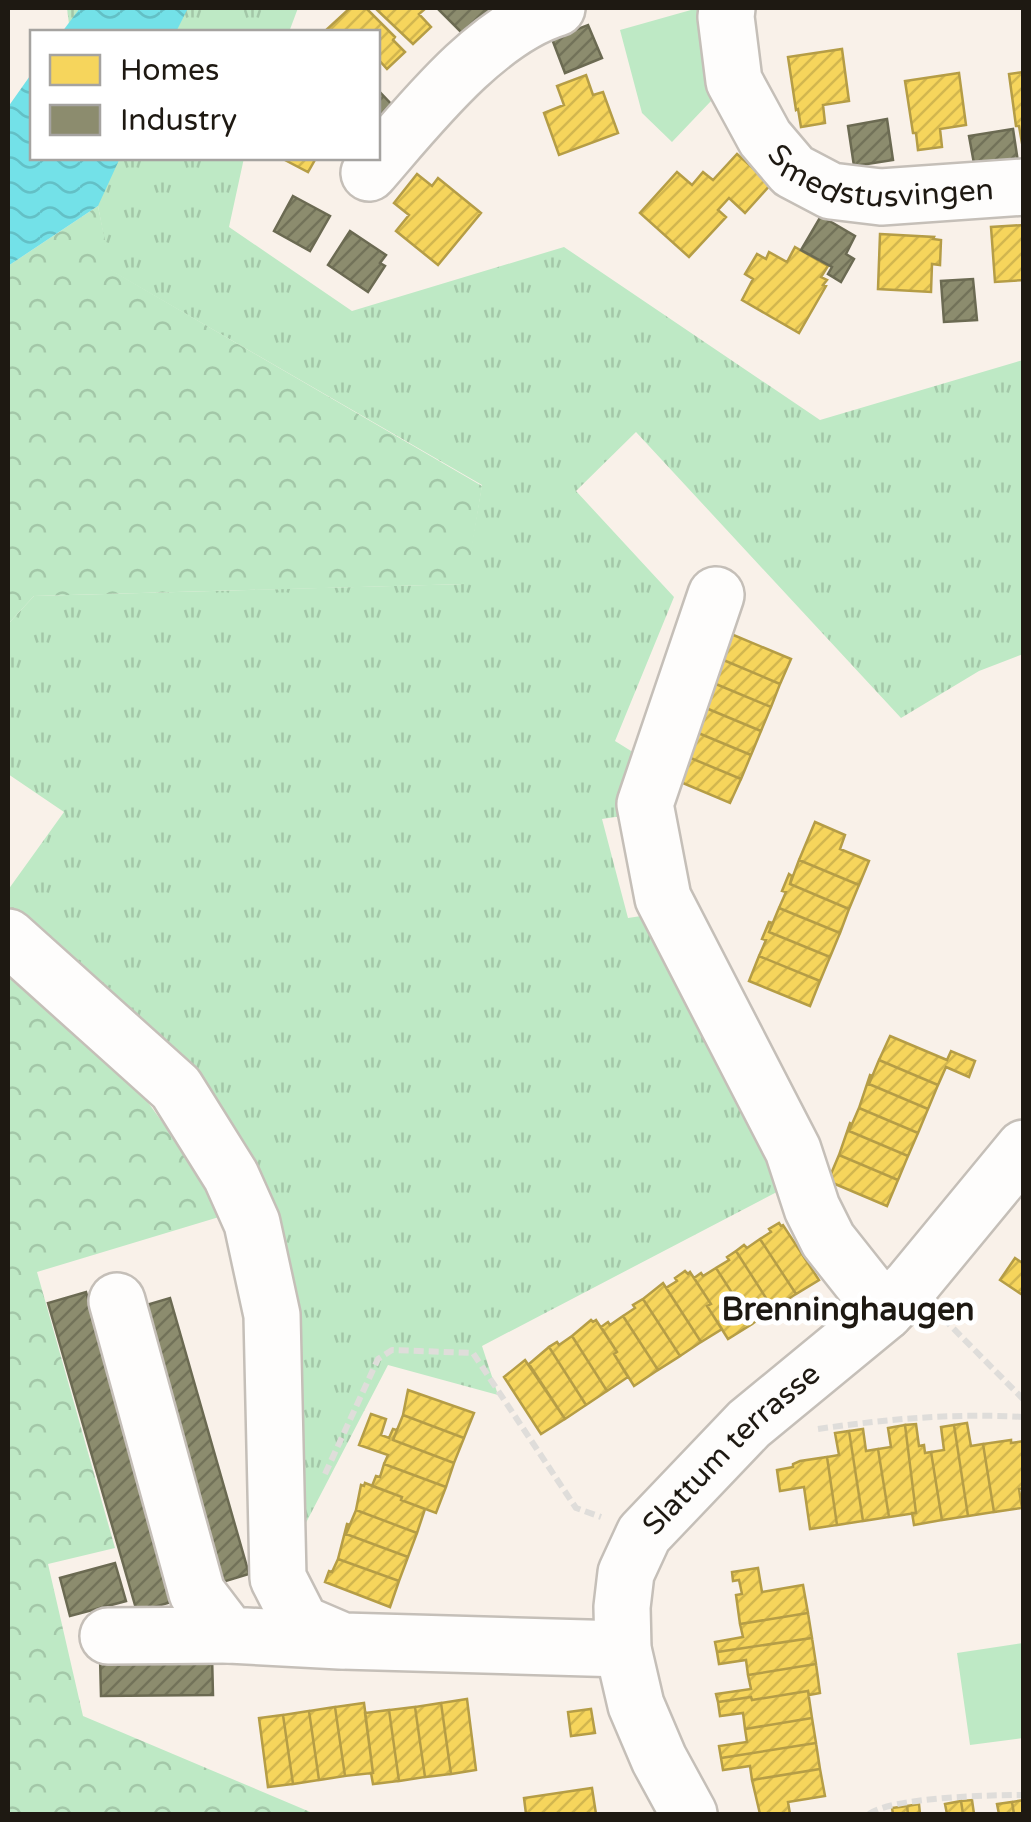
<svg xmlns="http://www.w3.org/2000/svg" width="1031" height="1822" font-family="'Varela Round',sans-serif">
<defs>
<pattern id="grass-tufts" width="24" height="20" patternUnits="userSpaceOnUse" patternTransform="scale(2.5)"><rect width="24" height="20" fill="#bee9c5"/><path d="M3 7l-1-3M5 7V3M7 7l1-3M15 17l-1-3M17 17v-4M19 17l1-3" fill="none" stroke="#a3c7a8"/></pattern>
<pattern id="forest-crowns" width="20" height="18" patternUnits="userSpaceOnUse" patternTransform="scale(2.5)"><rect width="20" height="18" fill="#bee9c5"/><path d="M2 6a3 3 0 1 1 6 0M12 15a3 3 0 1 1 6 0" fill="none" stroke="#a3c7a8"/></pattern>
<pattern id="water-waves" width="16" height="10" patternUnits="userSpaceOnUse" patternTransform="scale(2.5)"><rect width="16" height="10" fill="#73e1e8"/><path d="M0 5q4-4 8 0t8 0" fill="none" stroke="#63c0c6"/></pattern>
<pattern id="homes-hatch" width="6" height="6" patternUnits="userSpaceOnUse" patternTransform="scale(2.5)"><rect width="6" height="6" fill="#f6d55c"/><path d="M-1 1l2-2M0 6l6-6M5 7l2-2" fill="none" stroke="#d2b64f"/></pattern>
<pattern id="industry-hatch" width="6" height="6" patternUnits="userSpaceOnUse" patternTransform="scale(2.5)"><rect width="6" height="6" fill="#8c8c6e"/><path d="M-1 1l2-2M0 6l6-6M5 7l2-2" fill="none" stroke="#727259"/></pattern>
</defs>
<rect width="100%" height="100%" fill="#f9f1e9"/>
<!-- grass -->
<path fill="url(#grass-tufts)" d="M67,8H298L289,32H70Z
M89,158H244L229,227L352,311L564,247L820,420L1023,360V654L979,671L901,718L636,432L576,491L674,597L615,741L644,759L635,814L602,819L628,918L661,913L792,1184L482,1346L498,1395L388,1365L283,1567L286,1311L185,1077L8,909V890L64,812L8,774V624L34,596L465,584L482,485L110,270Z"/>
<!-- forest -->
<path fill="url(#forest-crowns)" d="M98,206L111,270L482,486L466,584L34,596L8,624V266Z
M8,964L131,1079L229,1214L37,1272L115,1548L48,1564L83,1716L315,1814H8Z"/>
<!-- park -->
<path fill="#bee9c5" d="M698,8L711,101L672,142L642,113L620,30Z
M1023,1643V1738L970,1745L957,1653Z"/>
<!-- water -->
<path fill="url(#water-waves)" d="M80,8H188L176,32H62Z
M32,73V158H120L98,206L8,266V107Z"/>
<!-- homes -->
<path fill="url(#homes-hatch)" stroke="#b59d46" stroke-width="2.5" d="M350,8H366L395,37L393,40L405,52L387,69L378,59V32H324Z
M375,8H426L419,14L431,27L413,44Z
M842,49L849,101L823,105L825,123L801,127L798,109L796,110L788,57Z
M1024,72V143H1022L1019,126H1016L1009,74Z
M959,73L966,125L940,129L942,147L918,150L916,133H913L905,81Z
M586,75L593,95L603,92L618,133L559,155L544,113L564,105L557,86Z
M737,154L771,184L745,213L729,198L718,210L726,217L689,257L640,213L677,172L692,185L703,172L713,180Z
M281,158H316L308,172Z
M417,174L432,186L438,178L481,213L438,265L396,231L409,215L394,203Z
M1024,225V280L995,282L991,227Z
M880,234L934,237L933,239L941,240L940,265L932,264L931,292L878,289Z
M795,247L828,266L821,277L827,280L823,285L826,286L799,333L742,300L753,279L745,274L757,254L766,259L769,252L787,262Z
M731,634L791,659L780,684L721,659Z
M721,659L780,684L771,707L711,682Z
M711,682L771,707L761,731L701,706Z
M701,706L761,731L751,755L691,730Z
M691,730L751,755L741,779L681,754Z
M681,754L741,779L730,803L671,778Z
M815,822L845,835L840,849L869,861L859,885L799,860Z
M799,860L859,885L849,909L790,884Z
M789,874L792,876L790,884L849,909L840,933L779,908L786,892L782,891Z
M779,908L840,933L830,957L769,932Z
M769,922L773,923L769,932L830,957L820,981L759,956L766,940L762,939Z
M759,956L820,981L810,1006L749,981Z
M890,1036L947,1060L951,1051L975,1061L969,1077L946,1067L938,1085L879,1060Z
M879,1060L938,1085L928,1109L869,1084Z
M870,1075L872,1076L869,1084L928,1109L918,1133L859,1108Z
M859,1108L918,1133L908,1156L849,1131Z
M850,1123L852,1124L849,1131L908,1156L898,1180L839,1155Z
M839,1155L898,1180L887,1206L828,1181Z
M779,1223L781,1226L783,1225L819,1280L796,1294L760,1239L771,1232L769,1229Z
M760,1239L796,1294L773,1309L736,1251L744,1245L747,1248Z
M736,1251L773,1309L752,1324L716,1268L729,1260L727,1257Z
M1015,1258L1024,1264V1296L1000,1280Z
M716,1268L752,1324L728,1339L707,1306L711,1304L694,1278L701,1273L703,1276Z
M685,1271L688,1274L690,1272L711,1304L707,1306L722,1329L701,1342L666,1288L677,1281L675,1278Z
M663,1283L701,1342L680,1356L643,1299Z
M643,1299L680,1356L658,1370L623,1316L635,1308L633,1305Z
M623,1316L658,1370L634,1386L614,1354L617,1352L601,1327L608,1322L610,1325Z
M591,1320L593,1322L596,1320L617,1352L614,1354L628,1377L607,1391L572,1336Z
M572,1336L607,1391L586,1405L549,1347L557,1342L559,1345Z
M549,1347L586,1405L565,1419L529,1364Z
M525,1360L565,1419L541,1434L504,1377Z
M408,1390L474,1413L464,1438L403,1415Z
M371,1414L386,1419L381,1435L389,1438L393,1429L397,1430L393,1440L454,1463L446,1487L384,1464L388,1455L359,1445Z
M403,1415L464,1438L454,1463L393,1440Z
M967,1423L971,1446L983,1444L994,1512L968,1516L954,1425Z
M916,1424L919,1446L924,1445L925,1453L931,1452L942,1520L914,1525L912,1513H916L905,1425Z
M905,1425L916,1513L889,1517L878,1449L891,1447L888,1428Z
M954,1425L968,1516L942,1520L931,1452L944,1450L941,1427Z
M863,1429L866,1451L878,1449L889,1517L863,1521L849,1431Z
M849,1431L863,1521L837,1525L827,1457L839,1455L835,1433Z
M1011,1440V1443L1024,1441V1488L1019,1489L1022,1508L994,1512L983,1444Z
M827,1457L837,1525L810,1529L804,1487L780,1491L777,1470L793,1467V1464L800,1461Z
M384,1464L446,1487L436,1513L401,1500L402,1497L372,1486L376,1476L380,1477Z
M365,1483L402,1497L401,1500L425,1509L417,1533L356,1510L361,1485L364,1486Z
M356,1510L417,1533L408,1557L346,1534Z
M347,1524L350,1525L346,1534L408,1557L399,1581L338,1559Z
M338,1559L399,1581L390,1607L325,1582L329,1571L332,1572Z
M758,1568L762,1592L803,1585L808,1613L740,1624L736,1595L742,1594L739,1580L733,1581L732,1572Z
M808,1613L812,1638L717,1652L715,1642L743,1637L740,1624Z
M812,1638L816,1664L748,1675L746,1660L719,1664L717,1652Z
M816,1664L820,1693L809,1695L808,1691L752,1700L751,1697L718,1702L716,1694L751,1689L748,1675Z
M808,1691L812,1718L745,1729L743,1713L720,1716L718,1702L751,1697L752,1700Z
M467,1699L476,1770L451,1774L441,1703Z
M364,1703L373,1773L345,1776L335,1707Z
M441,1703L451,1774L425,1777L415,1707Z
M335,1707L345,1776L319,1780L309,1711Z
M415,1707L425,1777L399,1781L389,1710Z
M591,1709L595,1733L571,1736L568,1712Z
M389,1710L399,1781L373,1784L371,1773H373L365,1713Z
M309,1711L319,1780L293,1784L283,1715Z
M283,1715L293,1784L268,1787L259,1718Z
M812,1718L816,1743L721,1758L719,1746L747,1742L745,1729Z
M816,1743L820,1769L752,1780L750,1766L723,1770L721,1758Z
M820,1769L825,1796L788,1802L790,1814H760L752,1780Z
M592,1788L596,1814H526L524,1798Z
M972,1800L974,1814H963L961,1801Z
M1024,1800V1814H1014L1012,1802Z
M961,1801L963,1814H945H947L945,1804Z
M1012,1802L1014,1814H999L997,1804Z
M919,1804L920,1814H908L907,1806Z
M907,1806L908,1814H893L892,1808Z"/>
<!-- industry -->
<path fill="url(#industry-hatch)" stroke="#6b6a52" stroke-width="2.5" d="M437,8H491L463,34Z
M588,25L602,58L565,73L552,39Z
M378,90L393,106L378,121Z
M887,119L893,160L854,166L848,126Z
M1013,129L1018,162L975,169L969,136Z
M293,196L330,216L310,251L274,231Z
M821,216L855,236L846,254L854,259L841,282L828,274L832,267L801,250Z
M350,231L386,255L380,263L385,266L368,292L328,265Z
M973,279L977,320L944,322L941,281Z
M86,1292L175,1601L137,1612L48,1303Z
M170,1298L249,1574L216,1584L136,1308Z
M115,1563L126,1601L70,1616L60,1578Z
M212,1655L213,1695L101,1696L100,1656Z"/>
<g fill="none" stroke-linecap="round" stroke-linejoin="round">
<defs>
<g id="minor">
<path id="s1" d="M727,8L726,17L734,81L765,138L793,171L831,191L881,197L1024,187"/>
<path d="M369,173C417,118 485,30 557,8"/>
<path d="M716,595L645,804L663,898L793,1150L812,1208L828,1240L885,1312"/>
<path d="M8,937L176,1088L231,1176L252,1223L272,1315L278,1578L301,1623L343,1641L623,1649"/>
<path d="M117,1301L197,1593L229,1635L340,1641"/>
<path d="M108,1636L229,1635"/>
<path id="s2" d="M689,1814L659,1759L636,1705L623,1649L622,1607L626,1573L644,1534L749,1424L885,1312L911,1285L1024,1148"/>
</g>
</defs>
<!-- minor casing -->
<use href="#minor" stroke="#c5bfb8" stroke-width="60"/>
<!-- path -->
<path stroke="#dfddda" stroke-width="6" stroke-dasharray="10 5" stroke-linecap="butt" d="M943,1318L1024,1400
M818,1429C887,1419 954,1413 1024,1417
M325,1474L378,1359L392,1350L473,1353L576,1508L601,1517
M869,1814C893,1797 991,1795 1024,1795"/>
<!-- minor -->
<use href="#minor" stroke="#fefdfc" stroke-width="55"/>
</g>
<g text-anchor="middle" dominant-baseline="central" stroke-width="10" stroke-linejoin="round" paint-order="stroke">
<!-- street labels -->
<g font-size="30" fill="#1e1912" stroke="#fff">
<text stroke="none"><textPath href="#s1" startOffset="270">Smedstusvingen</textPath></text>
<text stroke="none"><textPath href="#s2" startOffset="420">Slattum terrasse</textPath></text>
</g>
<!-- neighbourhood labels -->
<g font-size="32" font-weight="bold" fill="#1e1912" stroke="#fff">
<text x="848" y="1310">Brenninghaugen</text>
</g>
</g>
<!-- border -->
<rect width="1031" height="1822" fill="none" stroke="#1e1912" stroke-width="20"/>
<!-- legend -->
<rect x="30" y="30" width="350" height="130" fill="#ffffff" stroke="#a5a3a0" stroke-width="2.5"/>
<rect x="50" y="55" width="50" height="30" fill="#f6d55c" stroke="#a5a3a0" stroke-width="2.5"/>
<text x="120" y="80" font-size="30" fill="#1e1912">Homes</text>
<rect x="50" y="105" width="50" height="30" fill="#8c8c6e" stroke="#a5a3a0" stroke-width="2.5"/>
<text x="120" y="130" font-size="30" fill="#1e1912">Industry</text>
</svg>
